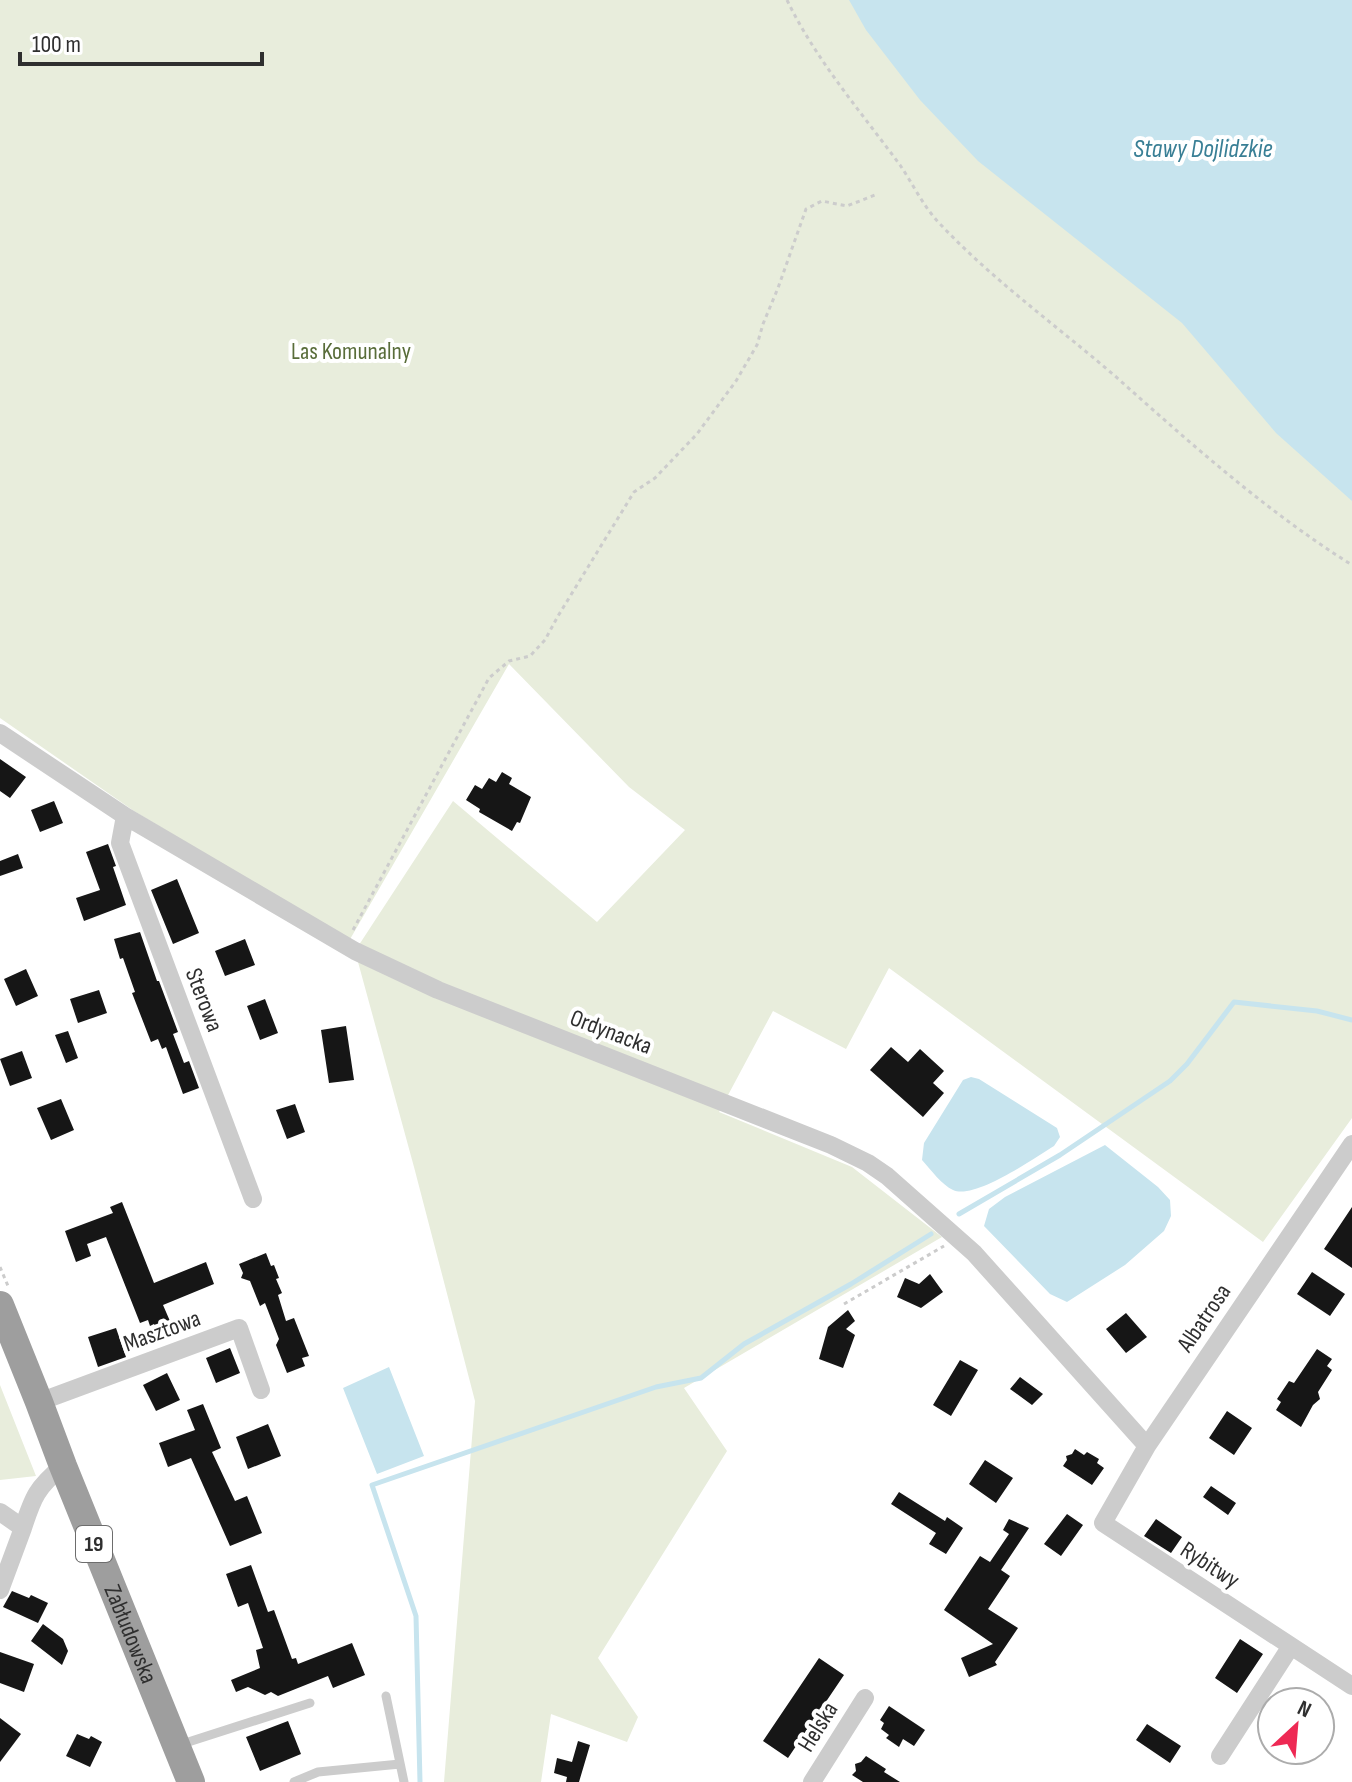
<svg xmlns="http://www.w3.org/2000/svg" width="1352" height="1782" font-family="'Sofia Sans Condensed',sans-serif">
<rect width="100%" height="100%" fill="#fff"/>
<!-- green -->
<path fill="#e8eddc" d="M0,0H1352V1118L1263,1242L889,968L846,1049L773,1011L719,1112L852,1167L942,1237L684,1388L727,1451L598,1658L638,1717L627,1742L551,1714L541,1782H444L475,1401L414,1167L355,951L453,801L597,922L685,830L629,787L509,664L349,941L134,811L0,718Z
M0,1385L36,1476L0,1480Z"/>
<!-- water -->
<path fill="#c7e4ee" d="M849,0H1352V501L1276,433L1182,323L978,161L920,100L866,30Z
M971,1077L979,1079L1057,1128L1060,1137L1054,1146C1034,1158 975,1200 953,1190C942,1185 931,1170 922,1160L924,1143L963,1080Z
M1105,1145L1158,1187L1170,1200L1171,1216L1164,1231L1125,1265L1067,1302L1050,1294L984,1226L989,1209L1005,1197Z
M389,1367L424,1456L377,1474L343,1388Z"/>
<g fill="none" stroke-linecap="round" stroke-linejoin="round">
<!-- stream -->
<path stroke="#c7e4ee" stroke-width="5" d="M959,1214L1060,1155L1170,1081L1187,1064L1234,1002L1317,1011L1352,1020
M420,1782L416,1616L372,1485L656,1387L701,1378L744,1344L851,1284L931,1234"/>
</g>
<!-- building -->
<path fill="#161616" d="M0,759L26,777L10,798L0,791Z
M502,772L512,778L509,784L531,797L520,823L517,822L512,831L479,812L480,809L466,800L475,785L482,789L489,778L496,782Z
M54,801L63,823L40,832L31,810Z
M108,844L116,866L113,867L126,905L84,921L76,898L100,890L86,852Z
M18,854L23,868L0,876V861Z
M177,879L199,933L173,944L151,890Z
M140,932L157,981H159L178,1032L173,1034L184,1063L189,1061L199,1088L183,1094L166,1047L162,1049L158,1039L151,1042L132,993L135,992L123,958L120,959L114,939Z
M245,939L255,965L225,976L215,951Z
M26,969L38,996L16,1006L4,979Z
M99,990L107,1013L78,1023L70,999Z
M265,999L278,1033L260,1040L247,1006Z
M346,1026L354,1080L329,1083L321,1030Z
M68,1031L78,1058L66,1063L55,1035Z
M891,1047L908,1062L920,1049L944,1071L933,1083L944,1093L923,1117L870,1070Z
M22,1051L32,1078L10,1086L0,1059Z
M61,1099L74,1130L51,1140L37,1108Z
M295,1104L305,1132L287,1139L276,1110Z
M122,1202L154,1283L206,1262L214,1284L163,1305L176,1335L162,1341L154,1324L150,1326L148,1320L140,1323L106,1237L87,1244L91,1256L76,1262L65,1231L113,1213L110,1207Z
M1352,1207V1268L1324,1249Z
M266,1253L271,1266L274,1265L279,1278L276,1279L282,1293L278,1295L286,1321L294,1318L309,1356L302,1358L305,1366L287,1373L276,1345L279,1339L265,1303L260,1306L250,1281L241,1278L243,1273L239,1264Z
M1312,1272L1345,1294L1330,1316L1297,1294Z
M930,1274L943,1292L921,1308L897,1297L905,1278L919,1284Z
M848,1310L855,1321L846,1329L855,1335L843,1368L819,1359L828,1327Z
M1126,1313L1147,1337L1126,1353L1106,1329Z
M116,1328L126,1357L98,1367L88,1337Z
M230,1348L240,1373L216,1383L206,1358Z
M1317,1349L1332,1359L1327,1366L1332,1370L1318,1392L1320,1399L1313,1405L1301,1427L1276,1410L1281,1402L1277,1399L1289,1381L1294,1383Z
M960,1360L978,1370L951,1416L933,1405Z
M167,1373L180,1400L156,1411L143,1385Z
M1020,1377L1043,1394L1032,1405L1010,1389Z
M203,1404L221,1448L212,1452L235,1501L247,1496L262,1533L230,1546L191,1458L168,1467L159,1443L195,1430L187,1410Z
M1227,1411L1252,1428L1234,1455L1209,1438Z
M268,1424L281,1456L248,1469L236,1437Z
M1075,1449L1084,1455L1087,1452L1099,1459L1097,1463L1104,1468L1092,1485L1063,1466L1067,1460L1066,1456L1072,1454Z
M985,1460L1013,1478L996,1503L969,1484Z
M1211,1486L1236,1503L1228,1515L1203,1497Z
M899,1492L945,1521L947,1517L963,1528L946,1554L929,1544L936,1533L891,1504Z
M1067,1514L1083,1525L1061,1556L1044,1544Z
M1009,1519L1029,1528L1001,1570L1010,1576L988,1609L1018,1628L995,1662L997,1665L969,1677L961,1658L993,1644L944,1610L980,1556L990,1562L1009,1534L1003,1530Z
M1156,1519L1182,1537L1171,1553L1144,1536Z
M251,1565L268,1612L274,1610L292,1659L296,1658L298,1664L352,1643L365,1675L333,1688L328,1676L278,1696L271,1692L265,1695L248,1687L236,1692L231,1680L260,1668L256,1650L263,1648L248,1603L238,1607L226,1574Z
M12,1591L29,1598L31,1595L48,1603L38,1623L3,1607Z
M43,1624L63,1639L68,1651L62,1665L31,1641Z
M1240,1639L1263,1654L1237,1693L1215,1678Z
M0,1652L34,1664L24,1692L0,1683Z
M819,1658L844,1675L788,1758L763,1741Z
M889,1706L925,1730L914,1746L903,1739L899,1747L886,1738L889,1735L881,1729L884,1723L880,1720Z
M0,1718L21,1734L0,1762Z
M288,1721L301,1754L260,1771L246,1737Z
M1147,1724L1181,1746L1170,1763L1136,1740Z
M77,1734L89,1739L91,1736L102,1742L90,1767L66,1756Z
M578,1741L590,1745L579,1782H566L567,1777L554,1773L557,1758L572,1762Z
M866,1756L886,1769L884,1772L900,1782H863L852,1775L856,1771L855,1764L861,1762Z"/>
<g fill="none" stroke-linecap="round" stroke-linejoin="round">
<!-- path -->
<path stroke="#ccc" stroke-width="3" stroke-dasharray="4 4" stroke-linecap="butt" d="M787,0C816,60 861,112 900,165C913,184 924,208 941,225C994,281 1057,326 1115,376C1190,443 1266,511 1352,565
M353,930L489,678L509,661L530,656L545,640L558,616L634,492L655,478L697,434L736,381L757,345L763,324L778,288L806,209L822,201L847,206L875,195
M0,1267L8,1286
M844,1304L944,1246"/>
<!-- service -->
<path stroke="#ccc" stroke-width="9" d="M386,1696L404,1782
M179,1745L310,1703
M294,1782L318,1772L400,1764"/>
<!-- minor -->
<path stroke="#ccc" stroke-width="18" d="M0,733L125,816L355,951L438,990L831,1145L868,1163L887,1176L974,1253L1147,1446
M125,816L120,843L253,1199
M1352,1144L1147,1446L1103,1523L1352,1686
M39,1402L239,1328L261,1390
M0,1512L23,1528C33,1497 37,1487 63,1466
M0,1590L23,1528
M1220,1756L1291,1646
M812,1782L865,1698"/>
<!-- trunk -->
<path stroke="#9e9e9e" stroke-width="28" id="s1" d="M0,1305L39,1402L63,1466L191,1782"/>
</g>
<g text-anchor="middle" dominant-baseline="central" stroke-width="8" stroke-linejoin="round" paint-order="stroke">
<!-- shield labels -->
<rect fill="#fff" stroke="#6d6d6d" stroke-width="2" x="76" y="1526" width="36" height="36" rx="6"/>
<g font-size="22" font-weight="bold" fill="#2f2f2f">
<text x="94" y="1544">19</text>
</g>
<!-- park labels -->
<g font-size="24" fill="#596d3a" stroke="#fff">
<text x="351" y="351">Las Komunalny</text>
</g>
<!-- street labels -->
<g font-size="24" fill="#2f2f2f" stroke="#fff">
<text transform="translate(204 1000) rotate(69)">Sterowa</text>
<text transform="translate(611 1032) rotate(21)">Ordynacka</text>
<text transform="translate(1204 1318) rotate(-56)">Albatrosa</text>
<text transform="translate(162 1331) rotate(-20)">Masztowa</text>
<text transform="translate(1210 1565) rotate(33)">Rybitwy</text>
<text stroke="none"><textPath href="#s1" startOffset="354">Zabłudowska</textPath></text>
<text transform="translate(818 1727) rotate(-58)">Helska</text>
</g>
<!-- water labels -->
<g font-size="26" font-style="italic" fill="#397f95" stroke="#fff">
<text x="1203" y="149">Stawy Dojlidzkie</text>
</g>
</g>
<!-- north arrow -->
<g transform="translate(1296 1726) rotate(26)"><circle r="38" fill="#ffffff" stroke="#acacac" stroke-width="2"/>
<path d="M0-6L14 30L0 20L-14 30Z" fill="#ee2954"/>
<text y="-12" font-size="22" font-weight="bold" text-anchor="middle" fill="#2f2f2f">N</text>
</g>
<!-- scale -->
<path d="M20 52v12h242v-12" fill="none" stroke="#2f2f2f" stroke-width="4"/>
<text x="32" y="52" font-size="24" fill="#2f2f2f" stroke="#ffffff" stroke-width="6" paint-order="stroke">100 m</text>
</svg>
